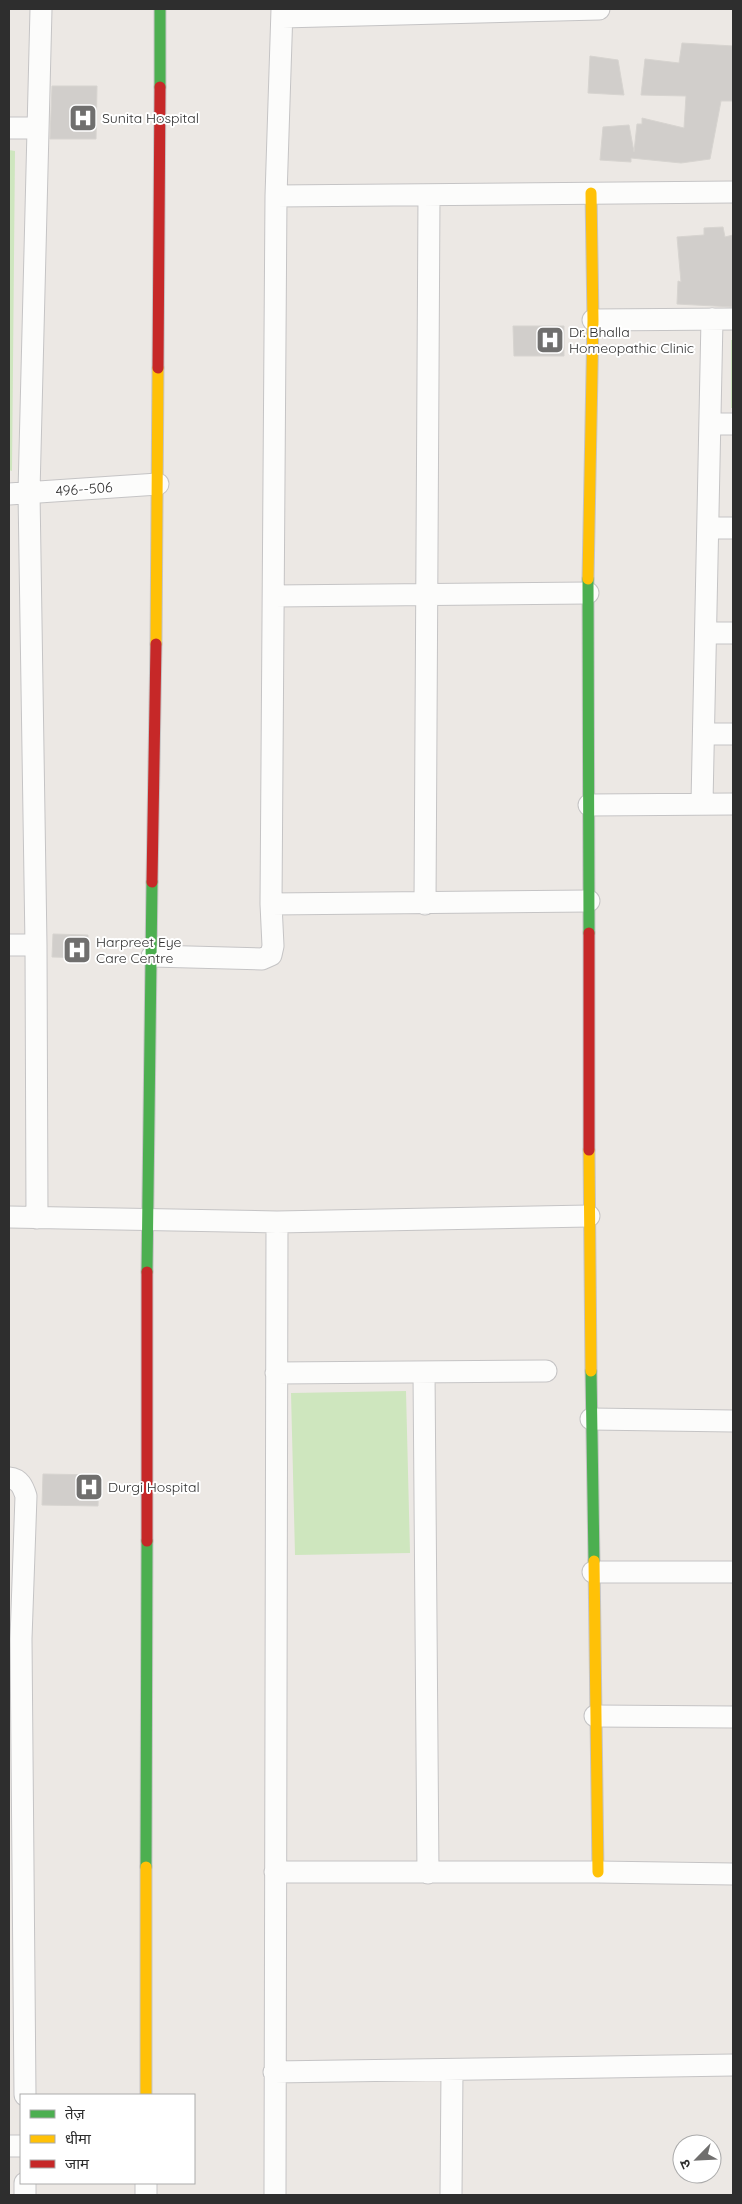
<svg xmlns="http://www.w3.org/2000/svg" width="742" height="2204" font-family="Quicksand,'Noto Sans Devanagari',sans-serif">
<rect width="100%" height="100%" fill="#ece8e4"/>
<!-- green -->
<path fill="#cee6be" d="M9,150L15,151L12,471L9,470Z
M731,340H733V408H731Z
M406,1391L410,1553L295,1555L291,1393Z"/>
<!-- building -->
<path fill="#d1cecb" stroke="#d7d4d0" d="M682,43L733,46V101H721L710,159L681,163L631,158V162L600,160L603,127L629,125L634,152L637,124H642V118L684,128L686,96L641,95L645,59L679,63Z
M590,56L618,60L624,95L588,93Z
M52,86H97L96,139H50Z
M723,227L725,237L733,235V307L677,304L678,281L681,282L677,237L704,235V228Z
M513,326H564V356H514Z
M53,934L88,935V958L52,957Z
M43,1474L99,1475L98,1506L42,1505Z"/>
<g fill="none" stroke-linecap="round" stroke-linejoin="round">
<defs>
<path id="street" d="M282,17L599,9
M9,128H38
M276,196L733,192
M593,320L733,319
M710,424H733
M9,494L158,484
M708,528H733
M274,596L588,593
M706,633H733
M704,734H733
M702,803L712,319
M589,805L733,804
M271,904L589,901
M425,904L429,196
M9,945H36
M152,956L262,959L271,955L273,946L271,904L276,196L282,9
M9,1217L277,1222L589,1216
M37,1218L36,945L29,492L41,9
M424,1372L428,1873
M276,1373L546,1371
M591,1419L733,1421
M9,1478C20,1479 23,1487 26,1496L21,1639L25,2095
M593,1572H733
M595,1716L733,1717
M275,1872H598L733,1874
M274,2072L733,2065
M9,2146H21
M25,2183V2195
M146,2195V2183
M275,2195L277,1222
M451,2195L452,2070"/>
<path id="fast" d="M160,87V9
M588,579L589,933
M147,1272L152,882
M591,1371L594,1561
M146,1867L147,1541"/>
<path id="slow" d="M588,579L593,320L591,193
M156,644L158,368
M589,1150L591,1371
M594,1561L598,1872
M146,2095V1867"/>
<path id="jam" d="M158,368L160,87
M152,882L156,644
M589,933V1150
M147,1541V1272"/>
</defs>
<!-- street casing -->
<use href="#street" stroke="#c5c4c5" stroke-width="23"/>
<!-- fast casing -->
<use href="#fast" stroke="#c5c4c5" stroke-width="13"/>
<!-- slow casing -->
<use href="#slow" stroke="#c5c4c5" stroke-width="13"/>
<!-- jam casing -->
<use href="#jam" stroke="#c5c4c5" stroke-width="13"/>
<!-- street -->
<use href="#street" stroke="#fcfcfb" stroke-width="21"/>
<!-- fast -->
<use href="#fast" stroke="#4caf50" stroke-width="11"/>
<!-- slow -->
<use href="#slow" stroke="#ffc107" stroke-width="11"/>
<!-- jam -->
<use href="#jam" stroke="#c62828" stroke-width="11"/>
</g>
<!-- icons -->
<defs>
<symbol id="hospital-square" viewBox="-11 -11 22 22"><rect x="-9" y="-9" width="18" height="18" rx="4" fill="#706f6e" stroke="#fff"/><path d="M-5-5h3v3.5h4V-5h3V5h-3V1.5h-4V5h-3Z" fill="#fff"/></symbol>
</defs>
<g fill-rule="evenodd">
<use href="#hospital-square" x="67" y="102" width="32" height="32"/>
<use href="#hospital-square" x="534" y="324" width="32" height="32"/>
<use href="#hospital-square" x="61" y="934" width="32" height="32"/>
<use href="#hospital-square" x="73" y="1471" width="32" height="32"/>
</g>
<g text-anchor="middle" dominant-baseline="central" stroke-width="4" stroke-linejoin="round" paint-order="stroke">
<!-- poi labels -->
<g font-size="14" fill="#2e2e2e" stroke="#fff" text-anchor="start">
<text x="102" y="118">Sunita Hospital</text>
<text x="569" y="332">Dr. Bhalla<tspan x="569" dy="16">Homeopathic Clinic</tspan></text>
<text x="96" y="942">Harpreet Eye<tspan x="96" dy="16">Care Centre</tspan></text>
<text x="108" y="1487">Durgi Hospital</text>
</g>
<!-- street labels -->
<g font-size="14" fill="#2e2e2e" stroke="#fff">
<text transform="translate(84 489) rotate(-4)">496--506</text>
</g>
</g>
<!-- border -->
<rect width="742" height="2204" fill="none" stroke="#2e2e2e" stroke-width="20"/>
<!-- legend -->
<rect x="20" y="2094" width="175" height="90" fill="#ffffff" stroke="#ababab"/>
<rect x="30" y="2110" width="25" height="8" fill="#4caf50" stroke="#ababab"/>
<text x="65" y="2119" font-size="15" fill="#2e2e2e">तेज़</text>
<rect x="30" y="2135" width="25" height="8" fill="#ffc107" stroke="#ababab"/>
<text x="65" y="2144" font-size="15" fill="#2e2e2e">धीमा</text>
<rect x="30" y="2160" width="25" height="8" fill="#c62828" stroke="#ababab"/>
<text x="65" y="2169" font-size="15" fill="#2e2e2e">जाम</text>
<!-- north arrow -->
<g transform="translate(697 2159) rotate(246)"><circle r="24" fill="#ffffff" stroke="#ababab"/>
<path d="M0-4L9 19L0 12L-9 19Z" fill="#706f6e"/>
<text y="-8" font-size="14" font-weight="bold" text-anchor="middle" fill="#2e2e2e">उ</text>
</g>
</svg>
